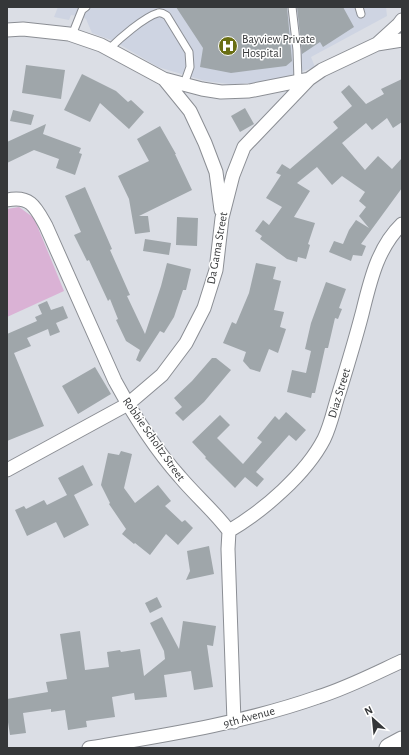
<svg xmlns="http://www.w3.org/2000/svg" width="409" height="755" font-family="'Alegreya Sans',sans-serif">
<rect width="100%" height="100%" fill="#dbdee5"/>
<!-- built -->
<path fill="#ced4e2" d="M58,7H386L387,16L311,57L315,67L288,76L265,83L230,84L205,81L158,67L114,41L92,33L86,19L83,17L71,15L69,20L54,17Z"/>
<!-- green -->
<path fill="#dab2d5" d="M19,207L34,218L64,291L7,317V209Z"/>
<!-- building -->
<path fill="#9fa6aa" d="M176,7H287L292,61L286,66L231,73L200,67L203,48Z
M297,7H343L354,27L323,47L320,42L302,54Z
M26,65L65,70L61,99L22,93Z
M82,74L116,91L128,102L131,100L144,112L129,129L100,103L90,122L64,110Z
M402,79V122L393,128L387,118L372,130L366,123L342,143L365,170L378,156L392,169L402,158V188L361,244L366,246L362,256L353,255L351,261L329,252L334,241L343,244L349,230L356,220L369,228L359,216L366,207L359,201L365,192L342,176L332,185L317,167L297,183L310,191L294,217L315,223L308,244L310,245L306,259L298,257L297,262L287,259L260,239L262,236L255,231L263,220L269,225L282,207L266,198L281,175L276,173L282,164L290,169L338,128L333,122L352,106L341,92L349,85L366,104L384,94L381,89Z
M245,108L254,124L240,132L231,116Z
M13,110L34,115L31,125L10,121Z
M46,124L43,134L81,148L79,153L82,154L75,175L56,168L59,159L34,150L7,163V142Z
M160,126L176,154H175L192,190L139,216H148L150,232L135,234L129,199L118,176L149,161L137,139Z
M85,187L112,249L110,250L130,295L127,296L145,334L161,286L167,263L191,269L186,290H183L174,317L164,333L160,331L140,362L136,360L140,350L126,341L116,320L118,319L110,299L108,301L89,260L87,261L74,235L81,232L65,196Z
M177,217L198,218L197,246L176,245Z
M145,239L171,243L169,255L143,251Z
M256,263L276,267L273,279L281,281L274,310L284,312L280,327L286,329L278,353L269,349L260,372L250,369L243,361L246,352L223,343L232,322L236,324L249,293Z
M326,282L346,289L339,308L342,309L338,319L335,318L328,348H325L315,393H312L311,398L287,392L292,370L306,373L311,351L305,349L311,323Z
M47,301L51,310L63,306L68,318L56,323L60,332L50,336L48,329L27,338L31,346L14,353L44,426L7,441V334L37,321L35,317L42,314L38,305Z
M212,358H216L231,370L204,402L183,421L175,413L182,407L174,398L192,381Z
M95,367L111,394L78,414L62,386Z
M286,412L306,430L296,441L289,435L256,472L264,479L257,487L245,477L235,488L205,458L206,457L192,442L220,415L230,425L217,438L243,464L262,442L257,438L275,416L279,420Z
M121,451L132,454L124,488L135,503L158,485L171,501L165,506L182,522L185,520L193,528L178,545L166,534L150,555L135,543L134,544L122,534L126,529L109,504L110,503L101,485L108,453L119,455Z
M83,465L93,485L74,495L89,525L64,538L56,522L27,536L15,510L24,506L26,509L44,500L47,505L67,495L58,478Z
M209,546L214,574L186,580L190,571L187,551Z
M157,597L162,607L150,613L145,603Z
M162,617L179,649L183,621L216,626L213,646L207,645L213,687L194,690L191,671L164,675L167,697L135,700L134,693L112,697L115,717L86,721L87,727L68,730L65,710L51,712V709L23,713L26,733L10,735L7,716V699L48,692L46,682L67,679L60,634L80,631L85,670L109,667L107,652L120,650L121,652L140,649L144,676L165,659L164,651L150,623Z"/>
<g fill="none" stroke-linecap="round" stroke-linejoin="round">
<defs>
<path id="service" d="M292,7L297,50L298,81
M359,7L361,14
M72,35L82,10L86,7
M109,49C119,39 144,17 158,13C162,12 164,14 167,16L189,52L190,67L184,84"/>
<path id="minor" d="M7,30L23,29L69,34L101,45L164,79L202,89L221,92L249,91L309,79
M377,44L399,24L402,20
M164,79L190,111L205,143L216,172L221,210
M7,200C31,195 36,208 46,226L115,381C133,414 155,449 180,477C196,496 215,512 229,531L228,549L234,722
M7,470L128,404L162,375L186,343L204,308L216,270L222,218L233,175L244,147L309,79L322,70L377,44L402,40
M229,531C263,511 306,474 324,439C331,425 334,408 339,393C347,367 355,341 362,314C370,282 377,248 402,224
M89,748C166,735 244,723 318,697C347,688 374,674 402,661"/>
<path id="secondary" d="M389,748L402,741"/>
</defs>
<!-- service casing -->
<use href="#service" stroke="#8b8e94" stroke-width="9"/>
<!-- minor casing -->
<use href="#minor" stroke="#8b8e94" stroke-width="15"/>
<!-- secondary casing -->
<use href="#secondary" stroke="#8b8e94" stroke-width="21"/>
<!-- service -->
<use href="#service" stroke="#fff" stroke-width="7"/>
<!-- minor -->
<use href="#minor" stroke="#fff" stroke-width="13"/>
<!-- secondary -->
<use href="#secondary" stroke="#fff" stroke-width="19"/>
</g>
<!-- icons -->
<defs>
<symbol id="hospital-disc" viewBox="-11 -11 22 22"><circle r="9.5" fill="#696e13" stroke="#fff"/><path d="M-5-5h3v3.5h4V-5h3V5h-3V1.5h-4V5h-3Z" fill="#fff"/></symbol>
</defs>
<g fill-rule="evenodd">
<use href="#hospital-disc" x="217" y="35" width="22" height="22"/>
</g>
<g text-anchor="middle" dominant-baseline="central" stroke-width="3" stroke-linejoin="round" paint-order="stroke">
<!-- poi labels -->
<g font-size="12" fill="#353739" stroke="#fff" text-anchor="start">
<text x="242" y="39">Bayview Private<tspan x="242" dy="14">Hospital</tspan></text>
</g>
<!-- street labels -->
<g font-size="12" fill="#353739" stroke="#fff">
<text transform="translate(217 248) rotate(-80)">Da Gama Street</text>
<text transform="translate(339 393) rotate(-73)">Diaz Street</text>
<text transform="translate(154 439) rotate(55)">Robbie Scholtz Street</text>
<text transform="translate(249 717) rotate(-15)">9th Avenue</text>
</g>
</g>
<!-- border -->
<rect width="409" height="755" fill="none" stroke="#353739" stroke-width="16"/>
<!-- north arrow -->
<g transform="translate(373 719) rotate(333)" stroke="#ffffff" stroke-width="3" paint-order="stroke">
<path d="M0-3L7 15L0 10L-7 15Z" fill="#353739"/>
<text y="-6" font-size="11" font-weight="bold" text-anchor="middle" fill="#353739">N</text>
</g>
</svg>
